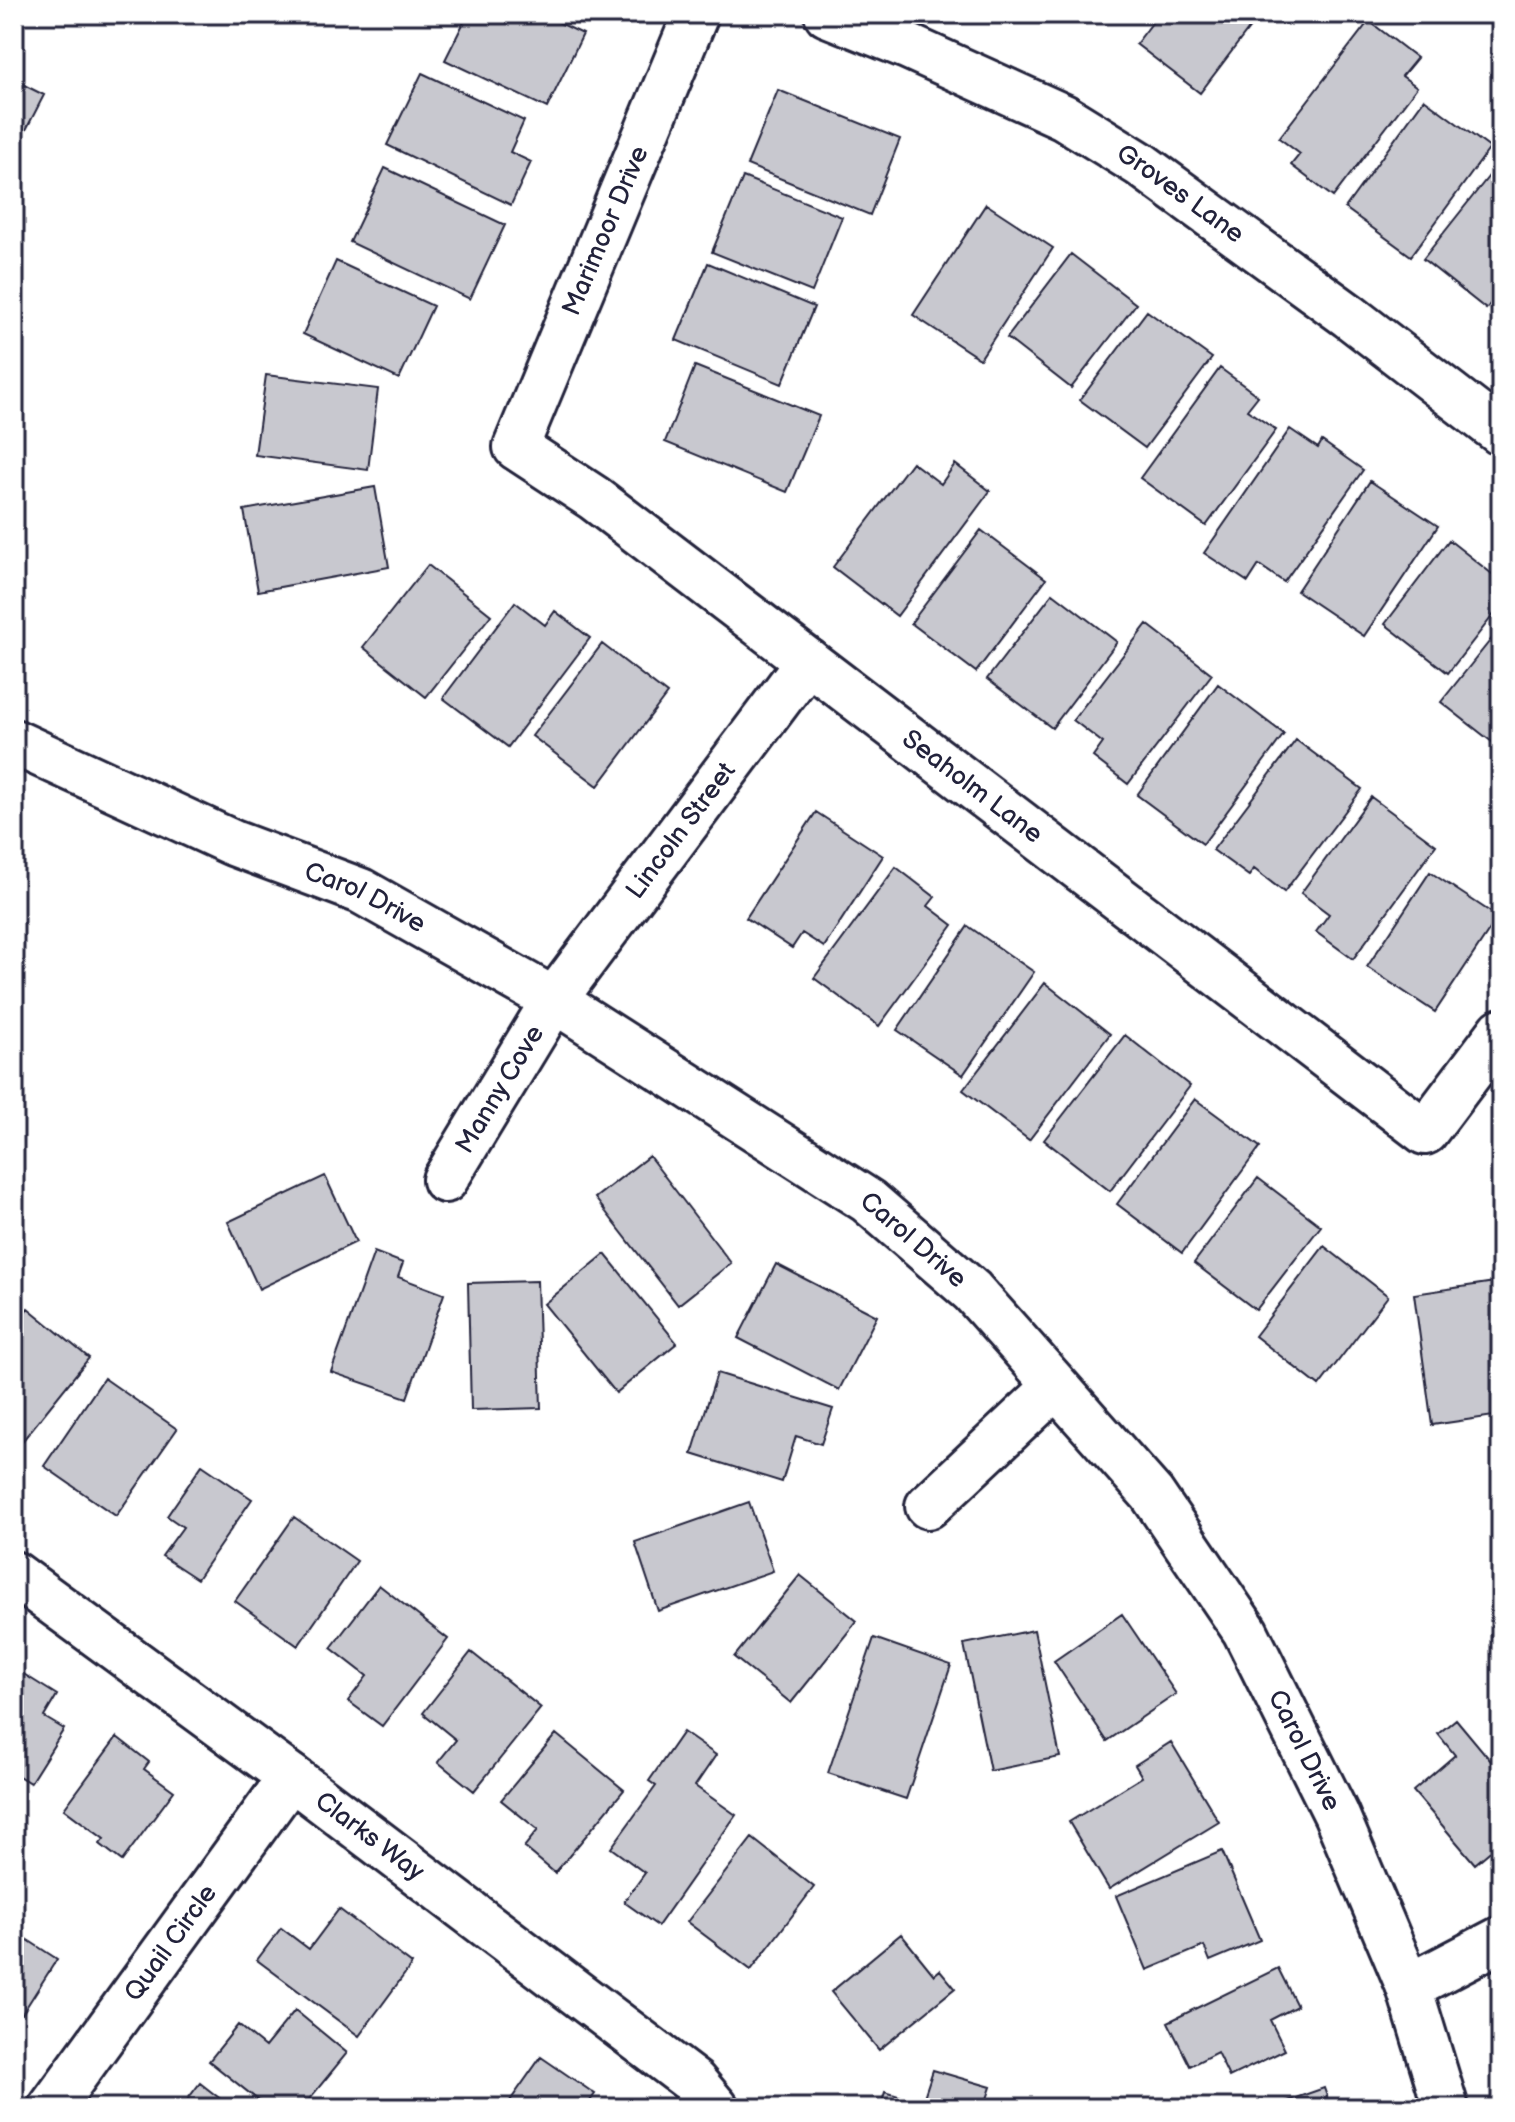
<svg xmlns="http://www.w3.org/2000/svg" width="1515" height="2122" font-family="'Balsamiq Sans',sans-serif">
<rect width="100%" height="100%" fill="#fff"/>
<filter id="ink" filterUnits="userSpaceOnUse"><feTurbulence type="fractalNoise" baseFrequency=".0125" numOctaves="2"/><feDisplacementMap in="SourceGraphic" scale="16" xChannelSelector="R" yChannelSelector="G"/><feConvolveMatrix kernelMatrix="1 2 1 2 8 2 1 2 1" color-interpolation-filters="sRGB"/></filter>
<g filter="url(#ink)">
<!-- building -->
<path fill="#c8c8cf" stroke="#22223b" stroke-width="2" d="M468,14H541L583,34L547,108L445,60Z
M1053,14H1078L1074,23Z
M1159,14H1260L1200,93L1136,44Z
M1369,21L1417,58L1402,76L1417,87L1333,197L1291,165L1300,154L1279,138Z
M422,73L524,121L510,152L531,162L511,205L387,145Z
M14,80L44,95L14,153Z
M778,90L900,139L870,215L747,165Z
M1424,99L1490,148L1411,256L1345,208Z
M1500,162L1501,290L1486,309L1423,259Z
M385,168L505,225L470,299L350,242Z
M743,177L842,217L812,292L712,252Z
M986,204L1053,248L980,359L913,315Z
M1071,254L1136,304L1071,388L1007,338Z
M336,261L433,306L399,379L303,334Z
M708,263L814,307L782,384L676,340Z
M1147,311L1212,358L1145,448L1080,400Z
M695,366L819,416L787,492L665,442Z
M1220,368L1258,396L1247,410L1276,430L1206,526L1140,478Z
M266,375L378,389L368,470L255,455Z
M1290,429L1318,448L1322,441L1363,470L1284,582L1259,565L1248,582L1204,553Z
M912,462L941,484L955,464L990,491L897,616L833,567Z
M1370,481L1438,526L1364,636L1297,591Z
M375,487L389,567L258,591L244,510Z
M981,530L1046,579L976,672L911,623Z
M1449,540L1501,581V605L1448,673L1385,624Z
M428,565L491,615L426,697L363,647Z
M1053,593L1117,642L1052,728L987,679Z
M515,602L545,625L555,611L590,638L508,747L443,698Z
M1147,624L1212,674L1128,784L1093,757L1103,743L1073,720Z
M1501,627V749L1441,702Z
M602,644L667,694L598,786L532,736Z
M1218,684L1284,734L1203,844L1137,795Z
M1296,740L1362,789L1284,892L1254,869L1249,876L1213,850Z
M1371,797L1436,845L1353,959L1316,932L1329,914L1301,893Z
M816,812L883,856L824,947L802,933L792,948L746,918Z
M896,867L935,897L928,906L953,925L879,1026L814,978Z
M1430,872L1498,917L1435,1012L1367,967Z
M968,926L1034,972L963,1075L897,1030Z
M1045,983L1110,1034L1029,1140L963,1090Z
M1125,1035L1190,1086L1110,1191L1044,1140Z
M1195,1099L1260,1147L1182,1253L1117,1204Z
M649,1156L731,1263L678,1305L595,1198Z
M325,1176L356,1242L259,1289L228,1222Z
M1258,1178L1321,1226L1256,1310L1194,1263Z
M1324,1246L1388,1296L1319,1386L1255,1336Z
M374,1252L403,1263L398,1277L444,1294L407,1398L331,1372Z
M605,1254L677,1343L616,1393L544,1304Z
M776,1264L877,1316L839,1390L738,1338Z
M537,1281L541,1408L471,1410L468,1283Z
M1495,1282L1501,1327V1415L1432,1425L1414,1294Z
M28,1308L89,1358L20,1444L14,1439V1325Z
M717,1373L833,1409L821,1444L796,1436L782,1482L692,1454Z
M104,1378L177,1429L116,1516L44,1466Z
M202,1465L252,1499L197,1579L162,1556L183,1527L167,1516Z
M749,1502L773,1571L658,1611L635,1542Z
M294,1517L357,1561L298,1646L235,1601Z
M800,1575L857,1621L791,1703L734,1657Z
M379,1585L448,1639L382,1726L348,1701L367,1676L331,1648Z
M1122,1614L1176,1694L1107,1741L1054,1661Z
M1034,1630L1060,1757L990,1771L964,1644Z
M874,1638L951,1665L906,1799L828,1773Z
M471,1652L541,1708L474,1791L438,1762L456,1740L423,1713Z
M14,1668L57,1695L44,1717L64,1729L30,1783L14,1773Z
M1456,1719L1501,1773V1842L1475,1864L1413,1791L1455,1755L1438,1734Z
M683,1732L716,1755L695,1786L736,1815L658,1926L624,1902L645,1873L611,1848L656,1786L649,1781Z
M556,1734L624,1790L555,1873L524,1847L538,1830L501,1800Z
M117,1737L149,1762L144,1769L174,1791L122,1861L100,1844L104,1839L64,1809Z
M1171,1742L1219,1822L1109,1889L1069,1822L1142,1777L1135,1765Z
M752,1838L814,1887L751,1970L687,1922Z
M1222,1851L1260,1940L1210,1961L1204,1946L1147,1970L1116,1896Z
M339,1909L412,1964L359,2036L257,1960L281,1928L309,1949Z
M14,1931L57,1959L22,2014L14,2009Z
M901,1934L934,1975L940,1970L955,1988L879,2050L831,1992Z
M1278,1968L1297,2006L1270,2020L1285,2050L1229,2077L1217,2052L1190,2066L1168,2022Z
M295,2010L347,2053L302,2108H268L209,2061L238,2025L265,2047Z
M541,2057L595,2094L585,2108H505Z
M933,2070L991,2087L984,2108H880L885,2092L922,2103Z
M200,2083L232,2108H181Z
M1324,2088L1331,2108H1267Z"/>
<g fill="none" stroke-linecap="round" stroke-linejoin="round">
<defs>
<g id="minor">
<path id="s1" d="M696,14L516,447L594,498L1425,1132L1501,1031"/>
<path id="s2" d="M827,14L907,46L1064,117L1140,164L1349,316L1501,433"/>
<path id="s3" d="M14,742L233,843L361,891L554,1000L868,1201L972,1291L1152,1494L1245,1631L1336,1814L1409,1987L1446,2108"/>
<path id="s4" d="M445,1180L554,1000L808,661"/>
<path d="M928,1506L1055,1387"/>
<path id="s5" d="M14,1574L291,1777L694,2082L716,2108"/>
<path d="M1409,1987L1501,1939"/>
<path id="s6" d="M51,2108L291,1777"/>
</g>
</defs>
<!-- minor casing -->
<use href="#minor" stroke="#22223b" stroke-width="50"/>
<!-- minor -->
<use href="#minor" stroke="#fff" stroke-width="44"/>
</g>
</g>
<g text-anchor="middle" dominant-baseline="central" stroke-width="8" stroke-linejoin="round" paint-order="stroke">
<!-- street labels -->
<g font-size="26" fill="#22223b" stroke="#fff">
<text stroke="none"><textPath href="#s2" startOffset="398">Groves Lane</textPath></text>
<text transform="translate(606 231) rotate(-67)">Marimoor Drive</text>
<text stroke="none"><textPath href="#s1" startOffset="1038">Seaholm Lane</textPath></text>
<text stroke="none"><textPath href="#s4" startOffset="422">Lincoln Street</textPath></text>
<text stroke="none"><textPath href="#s3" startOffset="384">Carol Drive</textPath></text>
<text stroke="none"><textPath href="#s4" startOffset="106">Manny Cove</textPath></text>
<text stroke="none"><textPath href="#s3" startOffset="1032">Carol Drive</textPath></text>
<text stroke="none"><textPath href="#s3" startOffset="1680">Carol Drive</textPath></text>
<text stroke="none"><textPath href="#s5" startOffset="442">Clarks Way</textPath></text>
<text stroke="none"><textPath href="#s6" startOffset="204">Quail Circle</textPath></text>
</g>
</g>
<!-- margin -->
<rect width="1515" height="2122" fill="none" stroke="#fff" stroke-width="48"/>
<rect x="24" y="24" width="1467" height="2074" fill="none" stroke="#22223b" stroke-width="3" filter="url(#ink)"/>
</svg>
